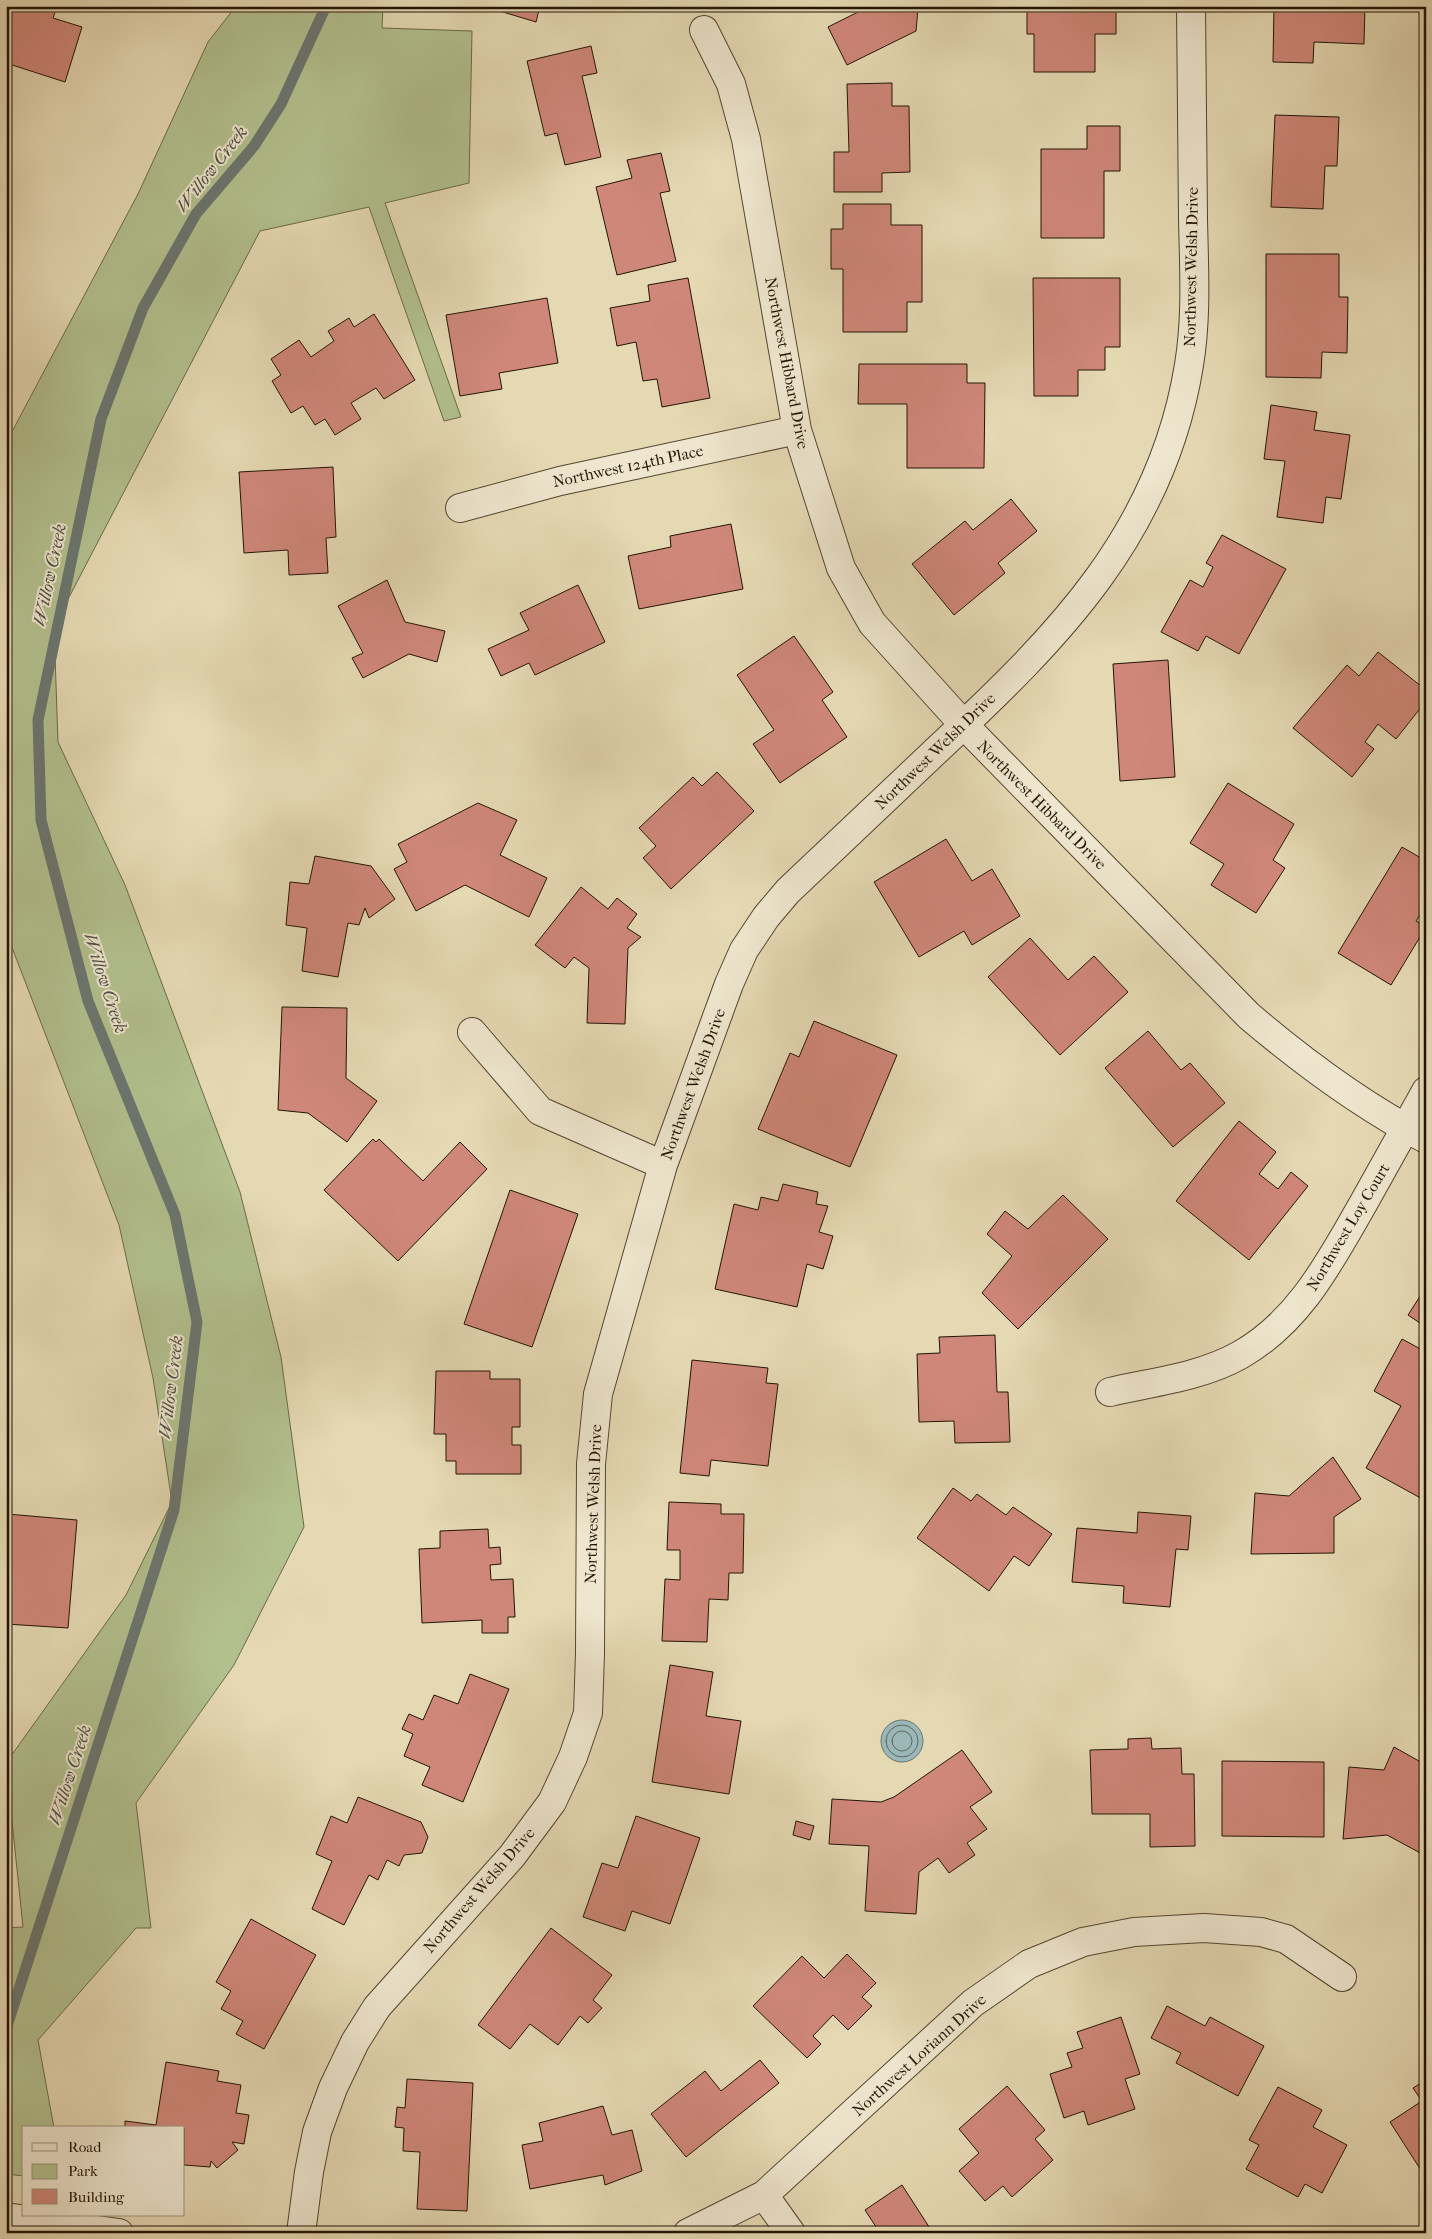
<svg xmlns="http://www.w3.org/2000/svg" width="1432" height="2239" font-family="'IM FELL French Canon',serif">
<rect width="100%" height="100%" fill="#e5d9b3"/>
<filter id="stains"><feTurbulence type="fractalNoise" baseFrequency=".004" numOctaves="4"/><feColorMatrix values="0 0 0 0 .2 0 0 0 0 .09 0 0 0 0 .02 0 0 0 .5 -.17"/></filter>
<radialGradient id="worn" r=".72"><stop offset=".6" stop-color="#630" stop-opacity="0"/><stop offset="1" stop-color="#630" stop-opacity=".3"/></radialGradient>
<!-- green -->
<path fill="#b2c08e" stroke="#6a6a4a" d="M236,6H383L382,28L472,31L469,183L385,203L461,417L444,421L369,207L260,231L54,626L58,742L125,885L240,1192L281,1357L304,1527L234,1665L136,1803L151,1928H136L38,2040L54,2128H24V2176L6,2174V1928L23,1927L6,1763L126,1595L172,1502L153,1378L119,1225L6,932V443L138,194L208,42Z"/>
<!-- water -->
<path fill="#9bb7b8" stroke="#6b7670" d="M881 1741a21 21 0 1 1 42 0a21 21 0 1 1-42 0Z"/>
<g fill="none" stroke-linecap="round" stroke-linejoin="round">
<!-- shore -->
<path stroke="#5f665e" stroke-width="1" d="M886 1741a16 16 0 1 1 32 0a16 16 0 1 1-32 0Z
M892 1741a10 10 0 1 1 20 0a10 10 0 1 1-20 0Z"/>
<!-- stream -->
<path stroke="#6b7670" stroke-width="11" d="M6,2029L174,1510L197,1322L175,1215L88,1001L41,820L38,720L101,419L143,308L196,214L254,146L281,104L326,6"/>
</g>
<!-- building -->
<path fill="#cf8779" stroke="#231405" d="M6,6H57L53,18L82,27L65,82L6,63Z
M493,6H540L536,22L493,9Z
M870,6H949V11L918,9L916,31L847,65L828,27Z
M1037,6H1116V34H1095V72H1034V34H1027V10H1037Z
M1274,6H1365L1364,44L1314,42L1313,63L1273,62Z
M591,46L597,73L582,76L601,157L565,165L557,133L545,136L527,61Z
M892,83V106H909L910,172L882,173V192H834V152H849L847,84Z
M1275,115L1339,117L1337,166H1325L1323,209L1271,207Z
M1087,126H1120V171H1104V238H1041V149H1087Z
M661,153L670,191L660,193L676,261L617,275L596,187L632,178L627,160Z
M843,204H891V225H922V302H907V332H843V269H831V229H843Z
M1266,254H1339V297H1348L1347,353L1322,352L1321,378L1266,377Z
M688,278L710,398L662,407L657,379L643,381L636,342L617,346L610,308L650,301L648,285Z
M1033,278H1120V347H1105V370H1078V396H1034Z
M547,298L558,363L499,373L502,389L460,396L446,315Z
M374,314L415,380L384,399L376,388L351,403L361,419L335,435L325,419L315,425L303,406L291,413L272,381L281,375L271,359L299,340L311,357L334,341L328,331L349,318L354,327Z
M859,364H967V383H985L984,468H907V404H858Z
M1271,405L1317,412L1314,430L1350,435L1341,499L1326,497L1323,523L1277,517L1285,461L1264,459Z
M333,467L336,537L326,538L328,573L289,575L288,550L244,553L239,472Z
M1011,499L1037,531L998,563L1005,573L954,615L912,564L965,521L973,530Z
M731,524L743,589L639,609L628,556L671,547L670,536Z
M1222,535L1286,569L1239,654L1206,636L1198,651L1161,632L1190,580L1203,587L1213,567L1206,563Z
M387,580L405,622L445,631L437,662L409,654L363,678L352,658L363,653L338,606Z
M578,585L605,642L535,675L529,663L501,676L488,649L529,630L520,613Z
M794,636L833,692L822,700L847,737L780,783L753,744L774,730L737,675Z
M1378,652L1426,690V701L1396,739L1378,724L1365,742L1374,749L1352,777L1293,728L1347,665L1359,676Z
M1168,660L1175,777L1120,781L1113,664Z
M717,772L754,811L671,889L643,858L656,846L639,828L693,777L702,786Z
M1228,783L1294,824L1273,860L1285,868L1256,913L1211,885L1224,864L1190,843Z
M478,803L517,820L500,855L547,878L529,917L465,885L416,911L394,869L407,862L398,844Z
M946,839L972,881L992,869L1020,916L972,945L964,931L919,957L874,882Z
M1402,847L1426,861V905L1416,921L1426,927L1391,985L1338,953Z
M315,856L371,866L395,899L369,918L365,908L359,925L348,923L338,977L302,971L307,928L286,925L290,882L309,884Z
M581,887L608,909L617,898L637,914L627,928L641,937L628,948L625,1024L587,1023L589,968L574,957L565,968L535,945Z
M1030,938L1068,980L1094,956L1128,992L1060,1055L988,977Z
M282,1007L347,1008L346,1078L377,1101L347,1142L308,1113L278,1110Z
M814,1021L897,1055L850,1167L758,1129L790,1053L799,1057Z
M1148,1031L1181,1070L1190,1063L1225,1103L1173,1147L1105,1068Z
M1239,1121L1276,1152L1259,1174L1278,1189L1291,1172L1308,1186L1249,1260L1176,1201Z
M373,1139L376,1142L379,1139L423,1181L460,1142L487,1169L398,1261L324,1190Z
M783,1184L818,1192L816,1204L828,1206L819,1232L833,1236L823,1269L807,1264L797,1307L715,1289L734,1204L758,1210L761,1197L778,1201Z
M510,1190L578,1214L532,1347L464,1324Z
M1063,1195L1108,1239L1018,1329L982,1293L1012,1256L987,1234L1005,1211L1028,1229Z
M1426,1287V1327L1408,1315Z
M995,1335L997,1392H1008L1010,1442L955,1443L954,1421L919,1422L917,1354L940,1353L939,1337Z
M1402,1339L1426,1352V1501L1366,1468L1401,1406L1374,1391Z
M692,1360L768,1368L766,1383L778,1384L768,1466L711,1460L709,1476L680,1473Z
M436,1371H490V1379H520V1427H512V1445H521V1474H456V1461H446V1434H434Z
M1333,1457L1361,1499L1334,1517V1553L1251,1554L1255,1493L1289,1496Z
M953,1488L971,1501L977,1494L1006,1515L1013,1507L1052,1534L1029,1566L1014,1556L989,1591L917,1538Z
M669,1502L721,1504V1514H744L743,1573H729L728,1600L709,1599L707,1642L662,1641L665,1579L680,1580V1550H667Z
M1138,1512L1191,1516L1188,1550L1176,1549L1170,1607L1123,1603L1124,1586L1072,1582L1077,1528L1137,1533Z
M7,1514L77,1520L68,1628L6,1624Z
M488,1529L489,1548L500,1547L501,1564L490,1565L491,1580L513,1579L515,1617H508V1633H482V1620L422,1623L419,1549L440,1548V1531Z
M670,1665L713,1672L706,1716L741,1721L729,1794L652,1782Z
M470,1674L509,1689L463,1802L422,1785L430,1767L404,1756L413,1734L402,1729L409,1714L423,1720L434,1695L458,1704Z
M1151,1738L1152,1749L1181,1748L1182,1774H1194L1195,1846L1150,1847V1814H1092L1090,1750L1128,1749V1739Z
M1394,1747L1426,1765V1851L1424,1855L1387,1835L1343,1839L1349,1767L1384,1770Z
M962,1750L992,1792L970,1807L987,1829L967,1843L975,1855L949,1873L938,1858L919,1872L916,1914L865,1911L869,1846L829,1844L832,1799L881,1802L894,1797Z
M1222,1761L1324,1762V1837L1222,1836Z
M358,1797L421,1822L428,1837L422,1853L404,1855L399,1866L387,1860L378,1880L369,1875L344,1925L312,1909L332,1861L316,1854L331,1816L347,1823Z
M636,1816L700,1838L670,1924L632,1911L625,1931L583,1917L602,1863L618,1868Z
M796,1821L814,1826L810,1840L793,1835Z
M251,1919L316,1955L264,2049L236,2034L243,2021L221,2009L231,1991L216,1982Z
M551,1928L612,1975L593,2000L602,2008L588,2023L580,2016L558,2045L530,2024L510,2049L478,2025Z
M847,1954L876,1983L862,1997L872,2006L848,2030L833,2015L813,2036L821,2044L807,2058L753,2006L802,1956L824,1978Z
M1167,2006L1205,2026L1210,2017L1264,2046L1238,2096L1176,2063L1181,2053L1151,2038Z
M1121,2017L1140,2074L1125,2079L1135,2109L1088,2125L1084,2111L1064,2118L1050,2074L1072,2067L1067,2053L1083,2048L1077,2032Z
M760,2060L779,2083L686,2157L651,2114L705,2071L721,2091Z
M166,2062L219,2071L217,2081L241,2085L236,2113L249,2115L244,2144L232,2142L238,2150L217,2168L211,2161L210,2167L184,2165V2128H125V2121L156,2125Z
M407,2079L473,2083L467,2211L417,2209L420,2152L403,2151L404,2128L395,2127L397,2107L405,2108Z
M1426,2080V2178L1390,2122L1422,2101L1413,2088Z
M1007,2086L1045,2130L1035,2139L1053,2160L1012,2197L1003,2186L985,2201L959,2171L979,2153L959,2129Z
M1278,2087L1322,2110L1313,2127L1347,2145L1322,2193L1305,2184L1298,2197L1246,2169L1259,2145L1249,2140Z
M603,2106L612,2135L632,2130L642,2171L605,2185L603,2175L530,2189L522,2145L543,2141L539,2123Z
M902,2185L933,2233H880L865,2210Z"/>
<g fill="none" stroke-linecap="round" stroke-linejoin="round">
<defs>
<path id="minor" d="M704,30L731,84L746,139L797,430L841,568L872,623L964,725L1249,1016C1302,1061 1364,1107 1426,1139
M460,508L560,481L797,430
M472,1032L540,1111L663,1165
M1110,1392C1153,1382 1201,1377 1240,1355C1300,1321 1330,1261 1363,1204C1384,1166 1405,1129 1426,1091
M764,2195L791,2233
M6,2217L119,2233
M301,2233L309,2172L317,2132L333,2088L355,2042L377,2007L512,1856L552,1802L573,1757L588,1713L590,1653L591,1464L598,1394L663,1165L729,984L744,950L766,917L788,891C838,843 889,796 939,748C1058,637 1162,533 1189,365C1197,317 1194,268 1193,219C1192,148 1192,77 1191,6
M688,2233L764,2195L973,2003L1029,1964L1083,1942L1134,1932L1204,1928L1261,1932L1286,1939L1342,1977"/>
</defs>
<!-- minor casing -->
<use href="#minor" stroke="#544530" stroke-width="30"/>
<!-- minor -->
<use href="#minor" stroke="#eee6ce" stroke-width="28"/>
</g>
<g text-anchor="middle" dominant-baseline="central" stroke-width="4" stroke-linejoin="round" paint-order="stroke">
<!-- street labels -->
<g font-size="16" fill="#231405" stroke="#eee6ce">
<text transform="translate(1191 267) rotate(-89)">Northwest Welsh Drive</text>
<text transform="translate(787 363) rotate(79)">Northwest Hibbard Drive</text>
<text transform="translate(628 466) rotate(-12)">Northwest 124th Place</text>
<text transform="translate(935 751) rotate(-44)">Northwest Welsh Drive</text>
<text transform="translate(1042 805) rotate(45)">Northwest Hibbard Drive</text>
<text transform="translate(693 1084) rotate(-70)">Northwest Welsh Drive</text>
<text transform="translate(1348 1227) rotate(-59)">Northwest Loy Court</text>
<text transform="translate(593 1504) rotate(-88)">Northwest Welsh Drive</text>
<text transform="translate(479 1890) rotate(-49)">Northwest Welsh Drive</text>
<text transform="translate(919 2055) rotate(-42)">Northwest Loriann Drive</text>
</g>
<!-- water labels -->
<g font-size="18" font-style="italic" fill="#4d4d44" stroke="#eee6ce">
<text transform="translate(212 169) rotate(-52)">Willow Creek</text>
<text transform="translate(50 575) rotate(-78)">Willow Creek</text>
<text transform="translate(105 983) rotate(72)">Willow Creek</text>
<text transform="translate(171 1387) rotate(-83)">Willow Creek</text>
<text transform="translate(70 1775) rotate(-72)">Willow Creek</text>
</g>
</g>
<!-- margin -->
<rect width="1432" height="2239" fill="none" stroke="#e5d9b3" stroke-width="25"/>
<rect x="8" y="8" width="1417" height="2224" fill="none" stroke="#231405" stroke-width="2.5"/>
<rect x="12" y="12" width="1407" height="2214" fill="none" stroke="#231405"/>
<!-- legend -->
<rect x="22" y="2126" width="162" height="90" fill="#eee6ce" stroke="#9d927e"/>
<rect x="32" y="2143" width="25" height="8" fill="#eee6ce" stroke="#9d927e"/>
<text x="68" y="2152" font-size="15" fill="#231405">Road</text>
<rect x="32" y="2164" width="25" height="15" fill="#b2c08e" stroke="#9d927e"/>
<text x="68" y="2176" font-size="15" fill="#231405">Park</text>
<rect x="32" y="2189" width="25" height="15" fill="#cf8779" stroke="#9d927e"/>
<text x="68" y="2202" font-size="15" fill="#231405">Building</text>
<rect width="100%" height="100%" filter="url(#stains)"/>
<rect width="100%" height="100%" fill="url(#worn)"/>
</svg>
